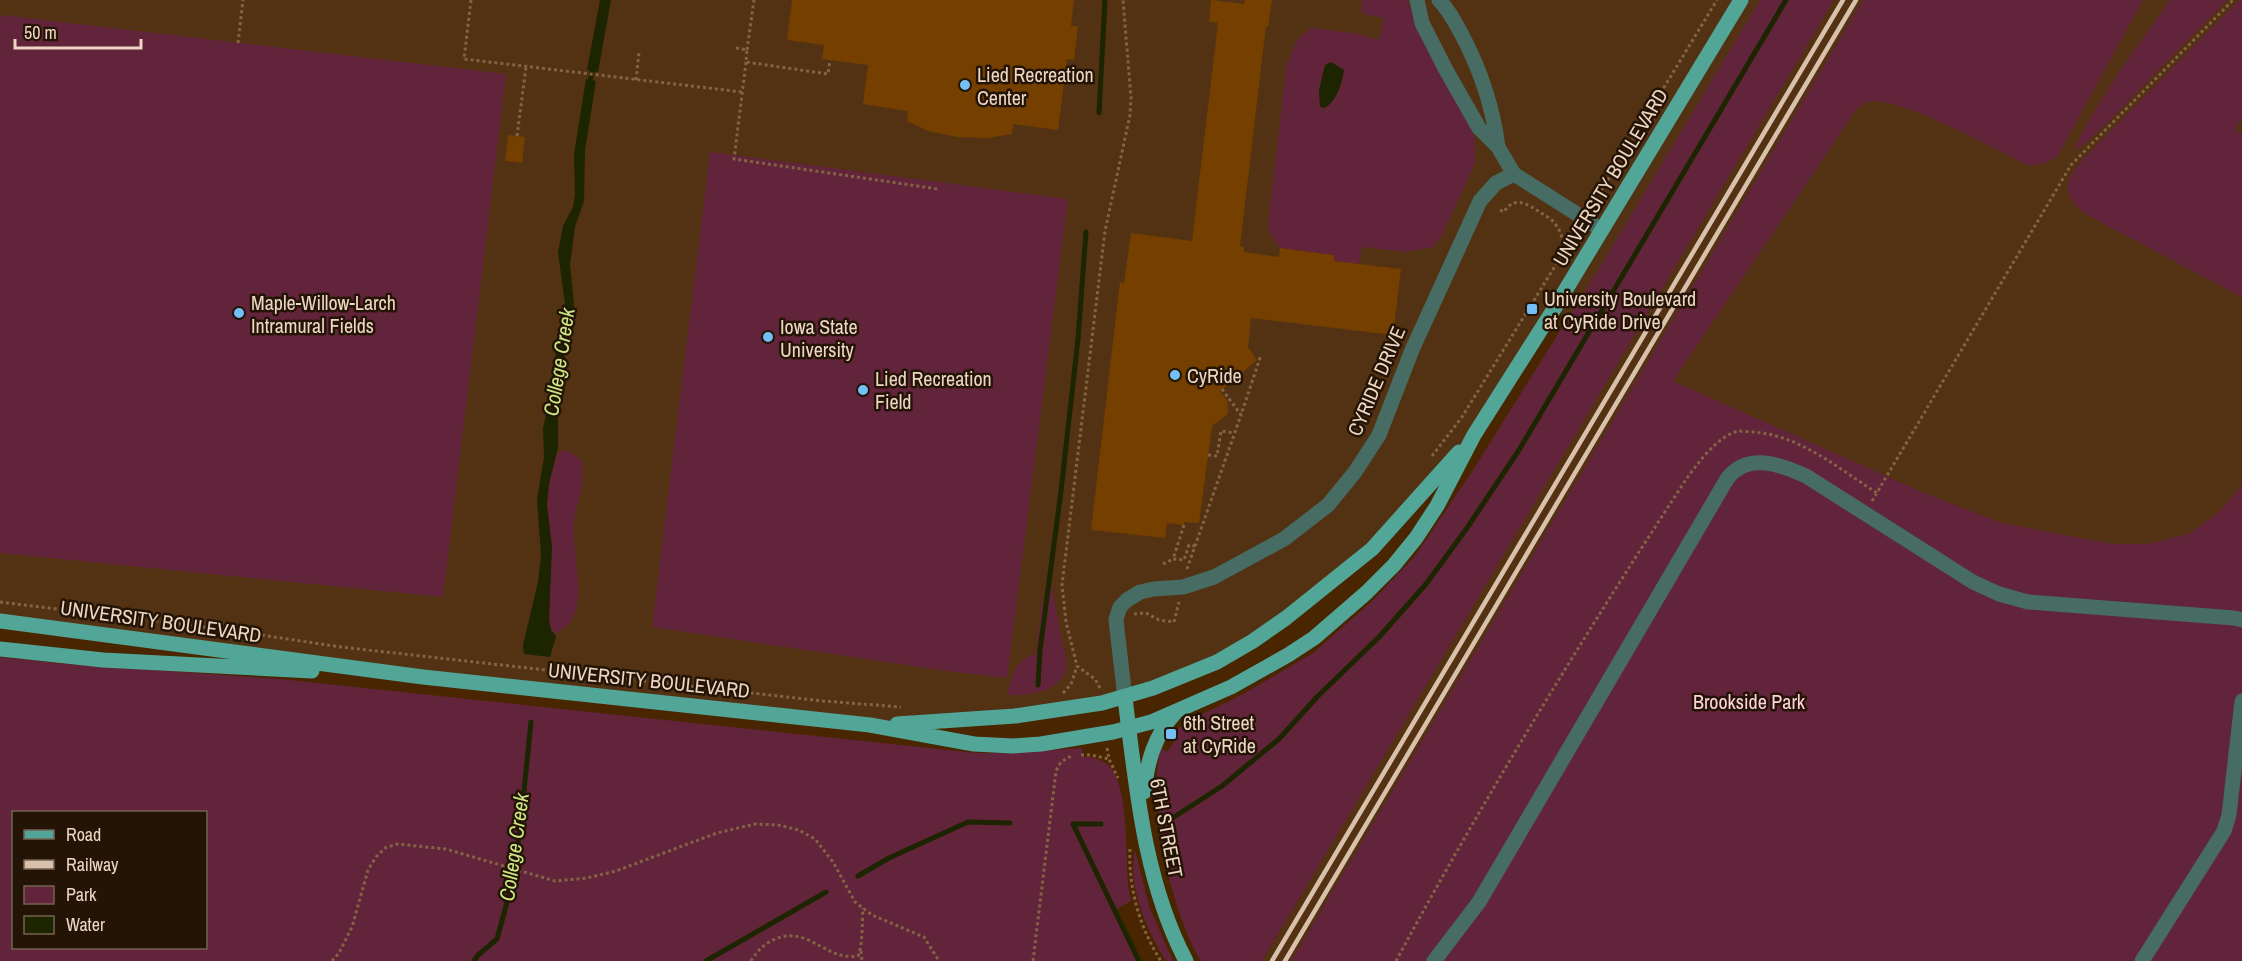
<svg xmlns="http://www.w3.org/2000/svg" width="2242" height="961" font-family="'Archivo Narrow',sans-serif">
<rect width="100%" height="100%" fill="#4a2600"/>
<!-- built -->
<path fill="#533213" d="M0,0H2242V527L2202,569L2002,523L1922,492L1672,381L1646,365L1291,961H1262L1624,351L1554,309L1474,435L1407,511L1253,641L1125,698L870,725L0,621Z"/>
<!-- green -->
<path fill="#62243a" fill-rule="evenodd" d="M1362,0H1407L1471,127L1475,139V163L1442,235L1434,247L1406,252L1362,247L1359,264L1334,261V255L1280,248L1271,235L1268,225L1286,69C1291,54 1296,35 1312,28L1359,34L1379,40L1384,18L1363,14L1361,8Z
M1760,0H1834L1262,961H1201C1172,915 1146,801 1161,748L1167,752L1175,740L1170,735L1183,724L1243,694L1313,653L1371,602L1415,556L1473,470L1600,267Z
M1863,0H2143L2057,157L2042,164L2028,165C1998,151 1897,94 1868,102C1864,103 1859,108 1856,110L1673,381L1922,492L2002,523L2113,544H2147L2189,534L2219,512L2242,485V961H1291Z
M2170,0H2227L2109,121L2085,144L2073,150C2100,97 2135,49 2170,0Z
M2239,0H2242V118L2235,129L2242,134V297L2087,215C2060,193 2063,183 2085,157Z
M0,15L506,74L443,597L0,553Z
M710,152L1068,199L1007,678L954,672L652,627Z
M560,451C570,450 575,455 583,462C583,469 583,478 582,485C581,497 575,509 574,521C570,554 595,618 556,633V636C542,620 551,593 551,573C550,538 538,481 560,451Z
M1047,584L1051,586C1056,602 1057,616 1060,632C1062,643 1068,658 1066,669C1061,692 1026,696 1007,695C1012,676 1015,659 1036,654L1041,608Z
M0,657L65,664L280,679L977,753H1004L1082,748L1083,757C1092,757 1102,759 1109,766C1132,790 1123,867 1131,901L1113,911L1137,961H0ZM14,812H206V948H14Z
M1135,850L1149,906L1173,961H1166C1147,931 1127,886 1135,850Z"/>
<!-- water -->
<path fill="#1c2400" d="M600,0H611L598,72L587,70Z
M1331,62L1344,70C1342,84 1337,100 1325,108L1320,107L1319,90L1325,65Z
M586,79L596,81L585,150L584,201L575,227L570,264L575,315L563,364L558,412V448L549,484L547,505L552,546L549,620L551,630L556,636L550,657L524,654L523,645L538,582L541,555L537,499L544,457L543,428L552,389L557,339L565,304L558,252L563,226L573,207L575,196L574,154Z"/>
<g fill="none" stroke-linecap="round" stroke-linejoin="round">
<!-- stream -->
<path stroke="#1c2400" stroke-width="5" d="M589,87L593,67
M1099,113L1105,0
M1038,685L1040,650L1061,491L1078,339L1086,232
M1171,819L1222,786L1279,739L1317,697L1380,636L1426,584L1467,528L1519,450L1786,0
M1101,824H1073L1139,961
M858,876L889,858L968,822L1010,823
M474,961L478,955L497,939L512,884L520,830L531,722
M706,961L826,892"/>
</g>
<!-- building -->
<path fill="#753f00" d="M792,0H1074L1071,26H1078L1074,60L1067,59L1058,130L1013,124L1012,134L988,138L957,137L928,131L907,121L908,111L863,104L868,65L822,59L824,45L787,40Z
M1211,0L1244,4L1245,0H1272L1268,27L1266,26L1240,246L1244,247V252L1279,257L1280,248L1334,255V261L1401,269L1393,335L1251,318L1248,347L1257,360L1220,391L1228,402V414L1212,426L1199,523L1184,522V525L1167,523L1165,538L1091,530L1120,282L1124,283L1131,233L1192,241L1218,23L1209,22Z
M508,135L525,137L522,163L505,161Z"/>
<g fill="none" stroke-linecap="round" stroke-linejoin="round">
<!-- path -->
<path stroke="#836344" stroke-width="3" stroke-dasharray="3 3" stroke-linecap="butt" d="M471,0L464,59L742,92
M238,43L243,0
M736,48L747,50L746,62L828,74L830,60
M747,50L754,0
M746,62L734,159L938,189
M636,80L639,52
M517,136L526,67
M1592,206L1717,0
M1500,210L1504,212C1514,195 1528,204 1541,213C1546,216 1552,219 1556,225C1562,233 1563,242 1563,252
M1222,389L1241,415L1261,355
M1208,455L1217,456L1221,431L1234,433
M1432,456L1462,417L1576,232
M1872,501L2071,165L2233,0
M1184,525L1173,559L1184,560L1189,545L1195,546
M1163,564L1173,559
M1187,569L1241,415
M0,602L221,629L341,647L823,701L901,707
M1134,614L1146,613L1159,620L1174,622L1179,602
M1100,688L1095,679L1077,666L1066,622L1062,585L1105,231L1130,115L1131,98L1123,0
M1063,693L1071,684L1077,666
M1107,748L1109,759L1118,778
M1081,755H1091L1109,759
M1130,849C1128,887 1140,929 1161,961
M861,951L862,961
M332,961L339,953L352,927L368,870L376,857L385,848L397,844L446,849L555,881L587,878L616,871L717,833L755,824L778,825L799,830L815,839L833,862L855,902L872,915L924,937L939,961
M751,961C763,941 784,930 806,939C825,947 837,959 858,956C863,944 862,922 863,908
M1033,961L1056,771L1061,762L1071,756
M1396,961C1485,796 1583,637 1685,481C1697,464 1718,435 1739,431C1743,431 1749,432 1753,432C1800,435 1839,469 1877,493"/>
<!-- minor -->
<path stroke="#466c64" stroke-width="15" d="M1417,0L1422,23L1446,70L1479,128L1498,147L1514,174L1602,230
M1439,0C1449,10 1455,22 1462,35C1481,71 1493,107 1498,147
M1125,698L1117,629L1116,619L1120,607L1127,600L1140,592L1154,589L1183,587L1214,577L1284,539L1328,505L1355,472L1379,435L1412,350L1480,201L1496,183L1514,174
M1434,961L1479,902L1727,479C1747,452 1780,464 1806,476L1973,582L1999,594L2028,602L2234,618L2242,620
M2142,961L2224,831L2229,815L2242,701"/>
<!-- major -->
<path stroke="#52a697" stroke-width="15" d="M0,621L423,677L870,725L974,744L1013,746L1041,744L1113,732L1151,722L1231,687L1288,655L1314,638L1366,593L1394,565L1416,538L1437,506L1474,435L1554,309L1741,0
M0,649L103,660L312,671
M1125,698C1136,786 1144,881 1186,961
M897,724L1015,716L1102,703L1153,688L1217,662L1253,641L1286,618L1372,549L1459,452
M1144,792C1147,763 1154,736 1175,713"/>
<!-- rail -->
<path stroke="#d9c0ab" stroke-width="4.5" d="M1272,961L1843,0
M1285,961L1856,0"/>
</g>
<!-- markers -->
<g fill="#74c0f6" stroke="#241406" stroke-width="2">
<circle cx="965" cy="85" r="6"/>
<rect x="1526" y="303" width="12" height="12" rx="3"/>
<circle cx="239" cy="313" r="6"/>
<circle cx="768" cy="337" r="6"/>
<circle cx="1175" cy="375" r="6"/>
<circle cx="863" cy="390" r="6"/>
<rect x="1165" y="728" width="12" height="12" rx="3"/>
</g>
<g text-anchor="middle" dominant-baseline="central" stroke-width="5" stroke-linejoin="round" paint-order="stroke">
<!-- poi labels -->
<g font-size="20" fill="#edd6c3" stroke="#241406" text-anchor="start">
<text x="977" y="74">Lied Recreation<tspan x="977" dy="23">Center</tspan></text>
<text x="1544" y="298">University Boulevard<tspan x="1544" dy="23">at CyRide Drive</tspan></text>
<text x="251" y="302">Maple-Willow-Larch<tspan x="251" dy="23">Intramural Fields</tspan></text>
<text x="780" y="326">Iowa State<tspan x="780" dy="23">University</tspan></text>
<text x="1187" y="375">CyRide</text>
<text x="875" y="378">Lied Recreation<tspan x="875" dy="23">Field</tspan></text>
<text x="1183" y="722">6th Street<tspan x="1183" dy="23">at CyRide</tspan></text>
</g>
<!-- street labels -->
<g font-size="20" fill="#edd6c3" stroke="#241406">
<text transform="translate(1610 177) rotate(-59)">UNIVERSITY BOULEVARD</text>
<text transform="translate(1376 381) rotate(-67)">CYRIDE DRIVE</text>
<text transform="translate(161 621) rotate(8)">UNIVERSITY BOULEVARD</text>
<text transform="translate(649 680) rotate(6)">UNIVERSITY BOULEVARD</text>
<text transform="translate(1167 828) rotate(79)">6TH STREET</text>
</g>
<!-- park labels -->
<g font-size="20" fill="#ffd2de" stroke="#241406">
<text x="1749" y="701">Brookside Park</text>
</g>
<!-- water labels -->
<g font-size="21" font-style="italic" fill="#cee884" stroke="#241406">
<text transform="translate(559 362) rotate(-81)">College Creek</text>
<text transform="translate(514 847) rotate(-82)">College Creek</text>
</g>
</g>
<!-- legend -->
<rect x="12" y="811" width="195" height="138" fill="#241406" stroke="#746252" stroke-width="1.5"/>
<rect x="24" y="830" width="30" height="9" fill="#52a697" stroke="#746252" stroke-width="1.5"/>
<text x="66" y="841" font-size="18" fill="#edd6c3">Road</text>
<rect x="24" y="860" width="30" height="9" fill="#d9c0ab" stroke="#746252" stroke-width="1.5"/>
<text x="66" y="871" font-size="18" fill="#edd6c3">Railway</text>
<rect x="24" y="886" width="30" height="18" fill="#62243a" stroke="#746252" stroke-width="1.5"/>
<text x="66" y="901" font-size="18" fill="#edd6c3">Park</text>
<rect x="24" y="916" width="30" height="18" fill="#1c2400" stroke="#746252" stroke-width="1.5"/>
<text x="66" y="931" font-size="18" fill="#edd6c3">Water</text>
<!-- scale -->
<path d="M15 39v9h126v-9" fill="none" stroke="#edd6c3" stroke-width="3"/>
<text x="24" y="39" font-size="18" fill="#edd6c3" stroke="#241406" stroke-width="4.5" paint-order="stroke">50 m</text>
</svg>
